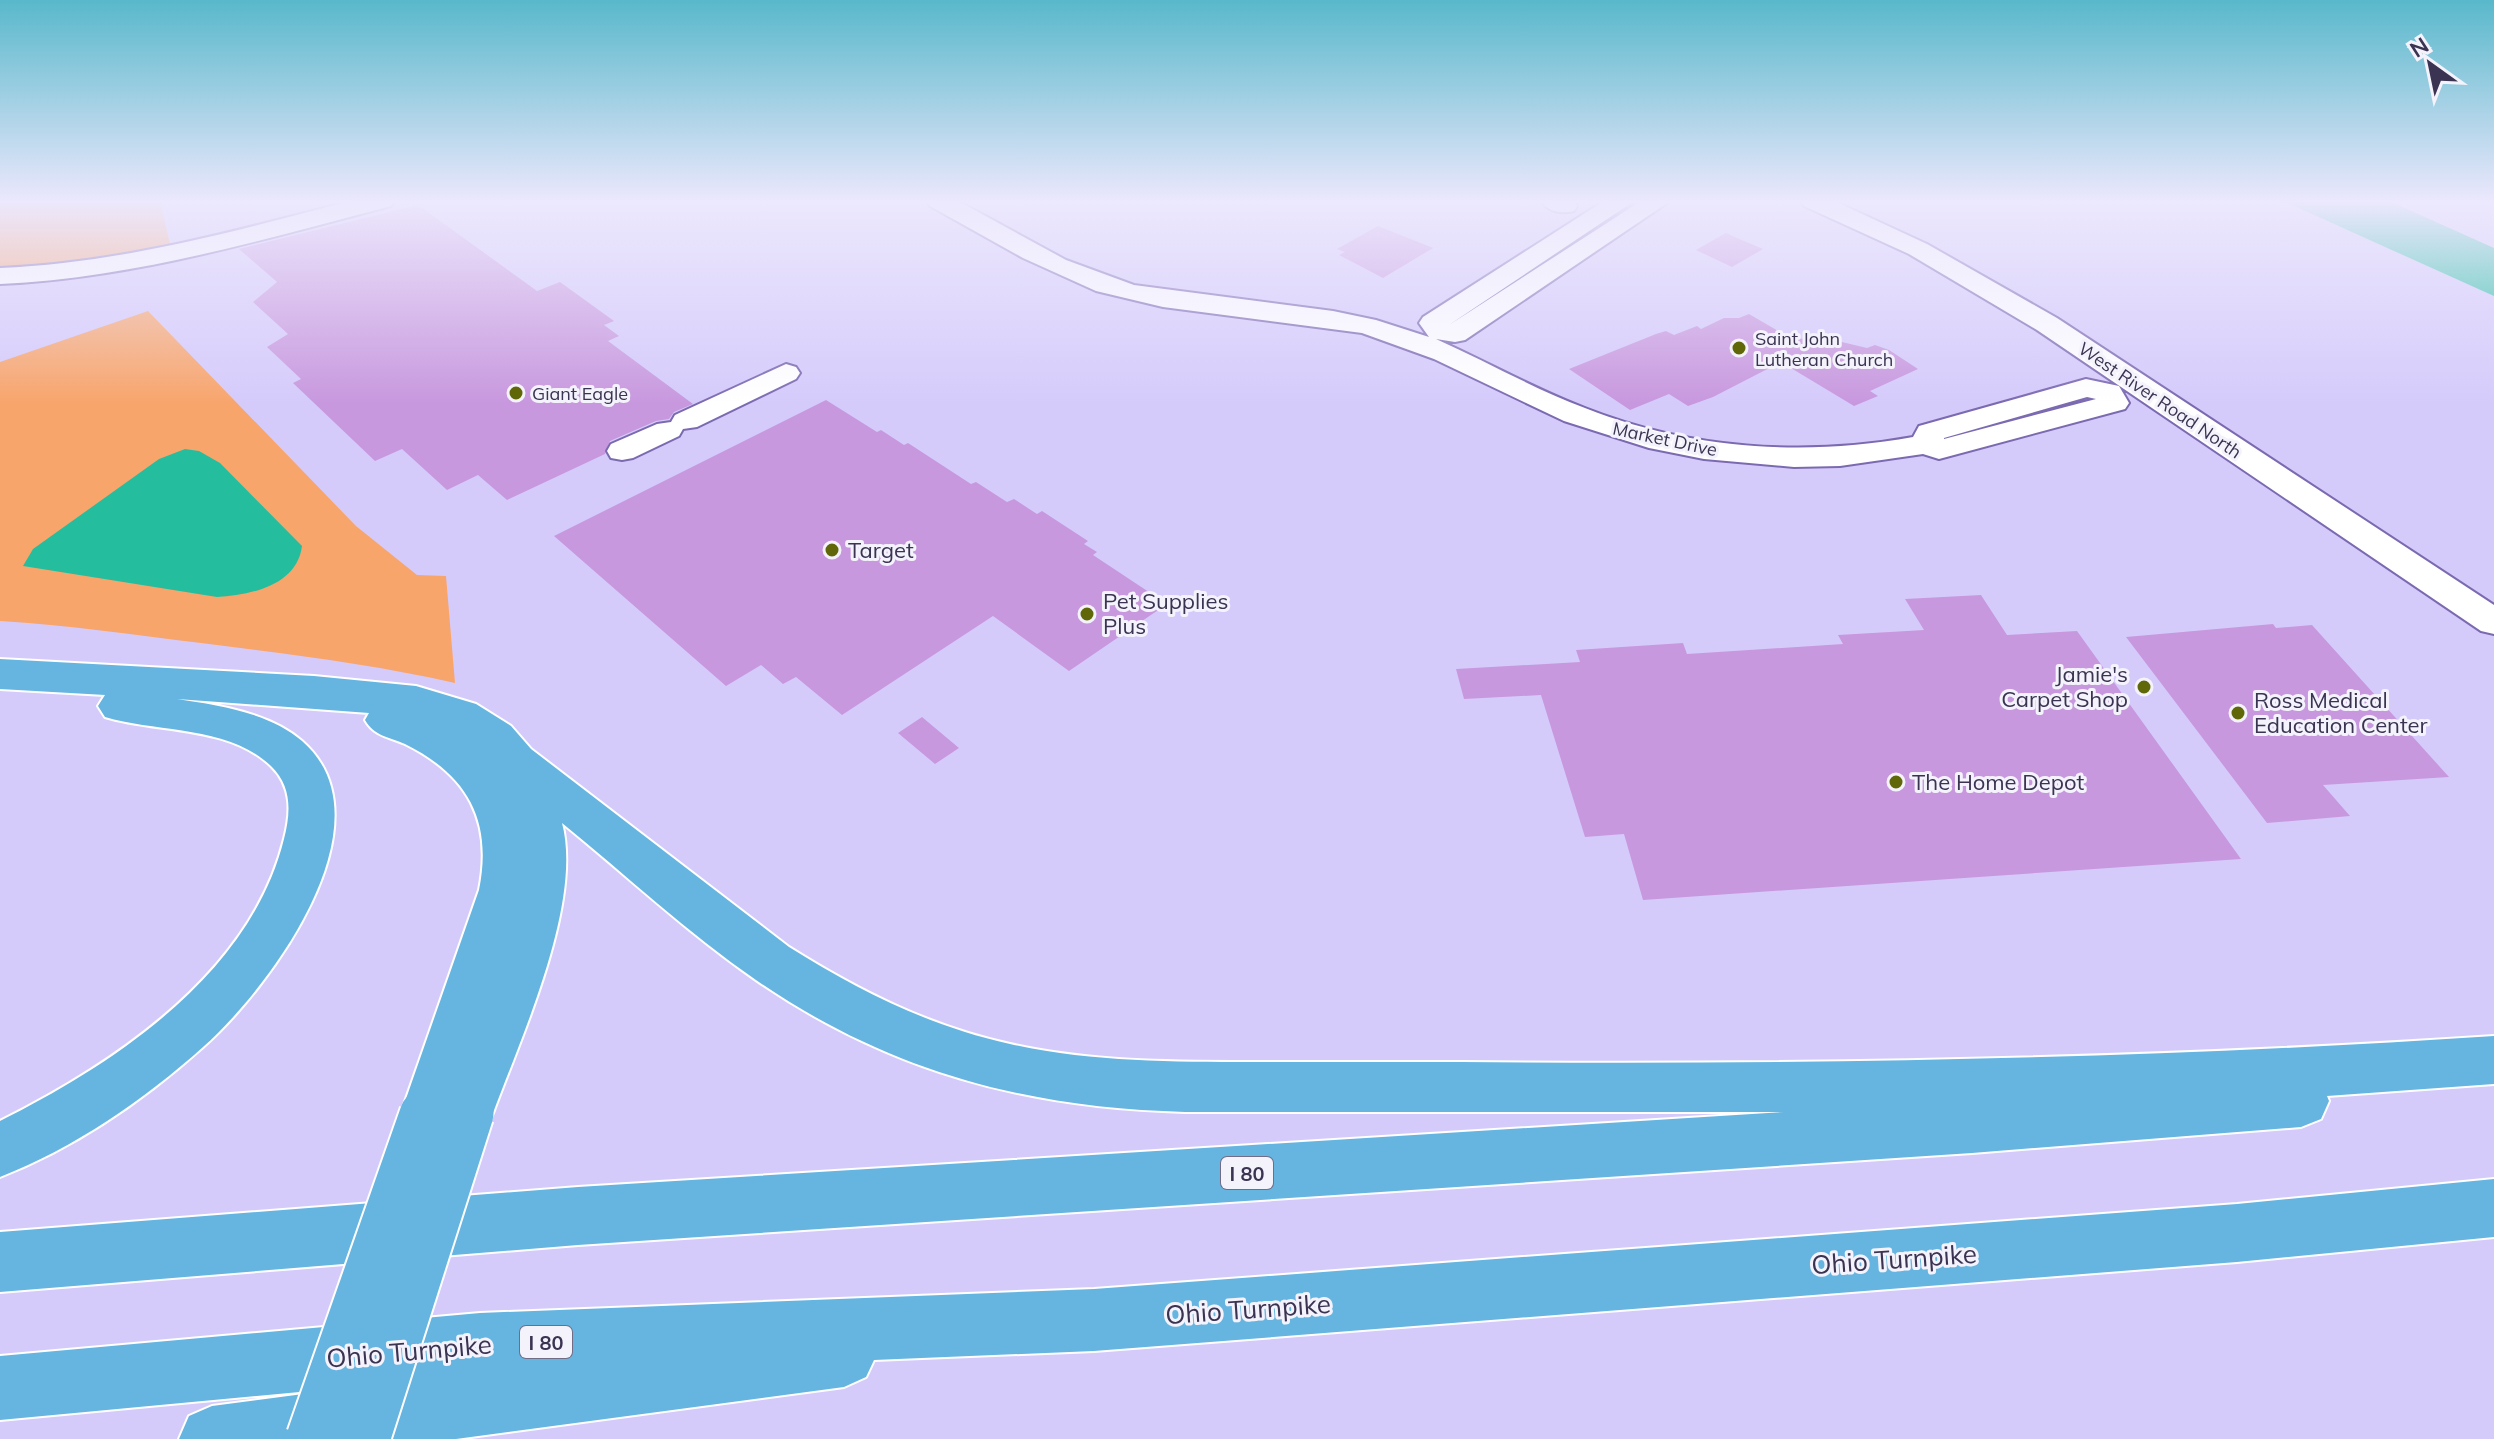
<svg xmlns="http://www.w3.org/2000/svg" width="2494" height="1439" font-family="Mulish,sans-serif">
<rect width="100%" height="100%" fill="#d5cbfb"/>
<!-- green -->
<path fill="#f8a56c" d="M0,201H160L170,244L101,260L0,267Z
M148,311L356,526L417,575L446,576L455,683C371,664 286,654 201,643C134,635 67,625 0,621V362Z"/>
<!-- water -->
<path fill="#24be9f" d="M2283,201H2389L2494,248V296Z
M185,449L199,451L220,463L302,546C297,586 250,595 217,597L23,566L33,549L159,459Z"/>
<!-- building -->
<path fill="#c898de" d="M418,205L537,291L560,282L614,321L604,325L619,336L608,341L693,404L674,412L669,419L656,421L610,441L605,454L507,500L478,475L447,490L402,449L375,461L293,383L301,379L267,347L288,334L253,302L277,282L239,249Z
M1378,226L1433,248L1383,278L1339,255L1345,252L1337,249Z
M1726,233L1737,238L1763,249L1732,267L1696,250Z
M1749,314L1792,339L1825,338L1867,348L1875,345L1889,350L1918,369L1870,391L1878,396L1854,406L1781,362L1713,397L1688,406L1669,394L1630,410L1569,369L1656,334L1666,331L1674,335L1697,326L1701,329L1724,318H1739Z
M826,400L877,432L881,430L904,445L908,443L971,484L976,482L1007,502L1014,499L1037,514L1042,511L1088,541L1084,544L1097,552L1093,555L1167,604L1069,671L993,616L842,715L796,677L783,684L761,665L726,686L554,536Z
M1981,595L2007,635L2077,631L2241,859L1643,900L1624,834L1585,837L1541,695L1464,699L1456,669L1580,662L1576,650L1683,643L1687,654L1843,644L1838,635L1924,630L1905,599Z
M2273,624L2276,628L2312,625L2449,777L2323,785L2350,816L2267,823L2126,637Z
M922,717L959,748L935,764L898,733Z"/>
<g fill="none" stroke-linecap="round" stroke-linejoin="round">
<defs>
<path id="minor" d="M351,201H394L391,206C261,240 134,278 0,284V268C121,263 235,231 351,201Z
M927,201H958L1066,260L1134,285L1333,311L1376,320L1429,337L1419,323L1423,317L1604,201H1634L1449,325L1641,201H1670L1465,340L1455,342L1436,339C1486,361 1534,389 1585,408C1689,449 1803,457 1913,437L1919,426L2086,379L2119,386L2129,403L2125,409L1939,459L1923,454L1840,466L1794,467L1704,459L1649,448L1564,421L1434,359L1362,333L1163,307L1096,291L1023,258L930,206ZM2087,397L2096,399L1944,439V438Z
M1541,201H1574L1577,206L1574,211C1562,214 1548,212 1541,201Z
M1801,201H1834L1927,244L2057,318L2494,605V634L2481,631L2037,330L1909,254L1804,206Z
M786,364L796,367L800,373L796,379L697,427L683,429L679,436L633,458L622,460L611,458L607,451L611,444L657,424L671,422L675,415Z"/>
<path id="highway" d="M0,659L314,676L416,686L476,704L511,726L531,749L789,947C859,991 929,1026 1010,1044C1090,1062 1171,1062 1252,1062C1322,1062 1391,1062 1461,1062C1805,1065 2150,1059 2494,1036V1084L2327,1096L2329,1101L2321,1119L2301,1127L1972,1153L578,1245L0,1292V1232L578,1187L1784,1112H1185C1026,1108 888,1071 756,980C688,933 626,875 562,823C583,903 521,1037 493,1113L485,1131L465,1139L449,1133L428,1142L408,1134L400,1116L479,890C493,821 468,775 405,744C389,737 374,736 365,720L369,713L177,699C218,705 270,713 302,741C394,821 269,989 203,1047C144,1100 74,1148 0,1177V1121C116,1063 251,973 284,839C291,812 292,786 271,766C228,725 158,733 105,717L98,706L105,695L0,689Z
M2494,1179V1237L2237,1262L1094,1351L874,1360L866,1377L844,1387L456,1439H179L189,1416L212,1406L364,1386L0,1420V1356L480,1313L1094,1289L2237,1204Z"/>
</defs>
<!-- minor casing -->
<use href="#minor" stroke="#7c6ab1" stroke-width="4"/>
<!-- highway casing -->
<use href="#highway" stroke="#fff" stroke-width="4"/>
<!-- minor -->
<use href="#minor" fill="#fff" fill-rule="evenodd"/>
<!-- highway -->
<use href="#highway" fill="#66b5e1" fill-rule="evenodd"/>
<defs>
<path id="highway-bridge" d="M315,1439L428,1116
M361,1439L465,1113"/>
</defs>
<!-- highway-bridge casing -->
<use href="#highway-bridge" stroke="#fff" stroke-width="61" stroke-linecap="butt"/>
<!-- highway-bridge -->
<use href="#highway-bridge" stroke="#66b5e1" stroke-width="57"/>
</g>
<!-- sky -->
<linearGradient id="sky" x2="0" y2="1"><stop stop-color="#59b8cb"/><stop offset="0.5" stop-color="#ece8fd"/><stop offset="1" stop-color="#ece8fd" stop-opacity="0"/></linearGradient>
<rect width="2494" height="403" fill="url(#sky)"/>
<!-- markers -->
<g fill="#606708" stroke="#f4f3fb" stroke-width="3">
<circle cx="1739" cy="348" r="8"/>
<circle cx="516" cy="393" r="8"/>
<circle cx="832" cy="550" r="8"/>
<circle cx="1087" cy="614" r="8"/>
<circle cx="2144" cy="687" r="8"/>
<circle cx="2238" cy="713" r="8"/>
<circle cx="1896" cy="782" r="8"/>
</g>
<g text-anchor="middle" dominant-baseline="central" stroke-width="6" stroke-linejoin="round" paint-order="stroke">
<!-- far-poi labels -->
<g font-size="18" fill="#3a3352" stroke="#f4f3fb" text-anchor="start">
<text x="1755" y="338">Saint John<tspan x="1755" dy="21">Lutheran Church</tspan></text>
<text x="532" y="393">Giant Eagle</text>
</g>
<!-- far-street labels -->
<g font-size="18" fill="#3a3352" stroke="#f4f3fb">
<text transform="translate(2160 400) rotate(34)">West River Road North</text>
<text transform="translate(1665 439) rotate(12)">Market Drive</text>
</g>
<!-- shield labels -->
<g fill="#f4f3fb" stroke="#726d85" stroke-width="2">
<rect x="1221" y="1157" width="52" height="32" rx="6"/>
<rect x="520" y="1326" width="52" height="32" rx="6"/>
</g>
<g font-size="20" font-weight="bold" fill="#3a3352">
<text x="1247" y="1173">I 80</text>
<text x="546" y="1342">I 80</text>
</g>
<!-- poi labels -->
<g font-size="22" fill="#3a3352" stroke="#f4f3fb" text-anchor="start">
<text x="848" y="550">Target</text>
<text x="1103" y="601">Pet Supplies<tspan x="1103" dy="25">Plus</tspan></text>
<text x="2128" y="674" text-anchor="end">Jamie's<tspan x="2128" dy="25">Carpet Shop</tspan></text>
<text x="2254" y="700">Ross Medical<tspan x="2254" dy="25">Education Center</tspan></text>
<text x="1912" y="782">The Home Depot</text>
</g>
<!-- near-street labels -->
<g font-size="26" fill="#3a3352" stroke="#f4f3fb">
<text transform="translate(1894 1259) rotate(-4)">Ohio Turnpike</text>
<text transform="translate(1248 1309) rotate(-4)">Ohio Turnpike</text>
<text transform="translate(409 1351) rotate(-5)">Ohio Turnpike</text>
</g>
</g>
<!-- north arrow -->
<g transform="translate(2430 64) rotate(327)" stroke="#f4f3fb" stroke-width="6" paint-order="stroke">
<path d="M0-6L14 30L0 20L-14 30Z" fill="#3a3352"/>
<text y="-12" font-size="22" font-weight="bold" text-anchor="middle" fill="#3a3352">N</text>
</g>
</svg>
